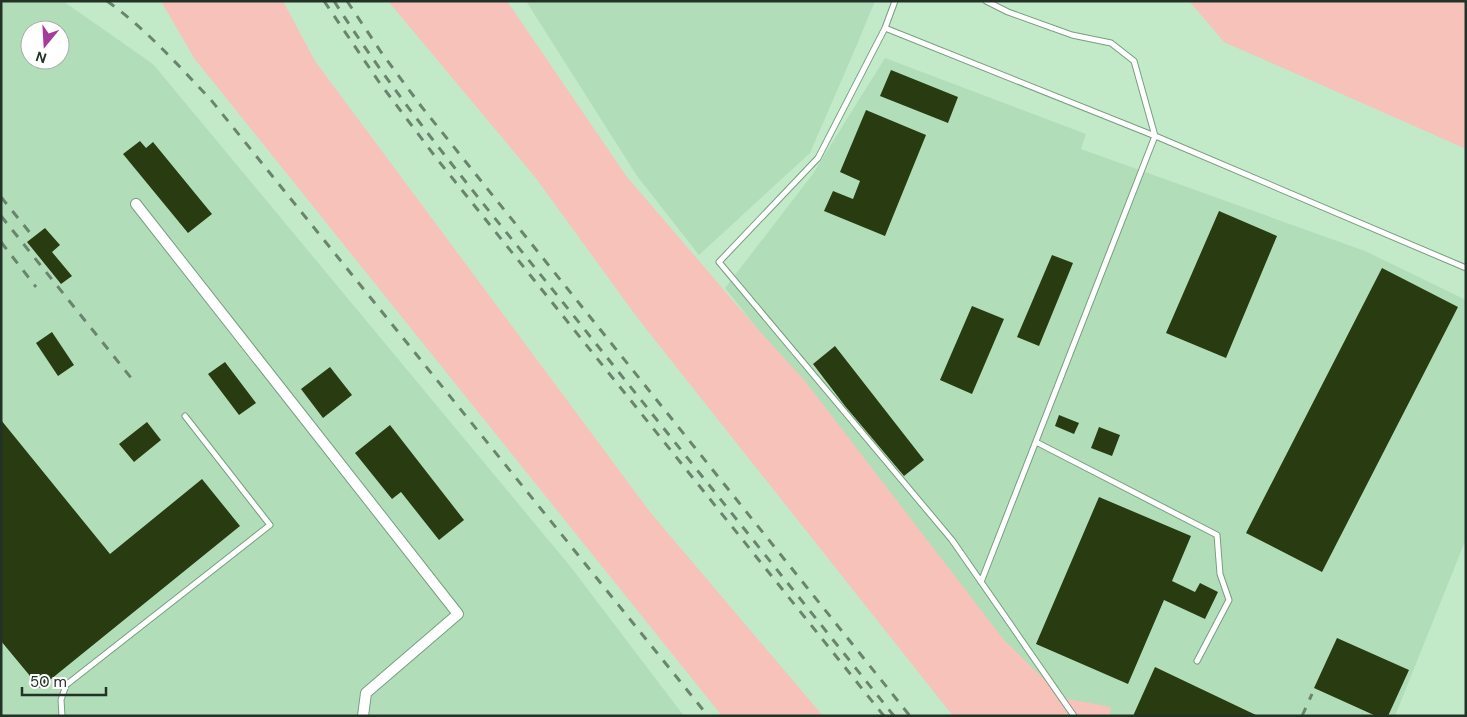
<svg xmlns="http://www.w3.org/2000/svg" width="1467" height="717" font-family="'DM Sans',sans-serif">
<rect width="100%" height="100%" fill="#c2eac9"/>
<!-- built -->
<path fill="#b1deb9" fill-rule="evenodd" d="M1,1H63L153,64L570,566L684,716H1ZM30,30H60V60H30Z
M526,1H875L856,47L810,153L699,255L637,176Z
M885,58L1086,134L1081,149L1365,251L1466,300V539L1395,716H1064L725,288L812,175Z"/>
<!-- green -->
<path fill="#f7c2b9" d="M161,1H283L315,61L650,512L823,716H722L194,58Z
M388,1H507L627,177L754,325L805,381L1004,640L1063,698L1111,707L1110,716H953L639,320L535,177Z
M1189,1H1466V149L1224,42Z"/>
<!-- building -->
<path fill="#283b11" d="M891,70L958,97L948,123L880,96Z
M866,110L926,135L885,236L824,211L833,191L853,199L860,181L840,172Z
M140,141L146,148L153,142L212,214L188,233L123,154Z
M1219,211L1277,236L1226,358L1166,333Z
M45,228L60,245L52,252L72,276L61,284L27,242Z
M1052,255L1073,263L1039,346L1017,337Z
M1382,268L1458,307L1322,572L1246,533Z
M972,306L1004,319L972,394L940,380Z
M52,332L74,365L58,376L36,343Z
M835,346L924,460L904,476L845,406L813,364Z
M225,362L256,403L239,415L208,374Z
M330,367L352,395L323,418L301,389Z
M1059,415L1079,423L1074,434L1055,426Z
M1,420L110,554L202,479L240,526L40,688L1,641Z
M147,422L161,440L134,462L119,444Z
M390,425L464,520L439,540L401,492L392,499L355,453Z
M1099,427L1120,435L1112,456L1091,448Z
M1099,497L1191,536L1172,581L1195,592L1200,583L1218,592L1205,619L1164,600L1128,684L1036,644Z
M1337,638L1409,670L1388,716H1376L1314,688Z
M1155,667L1258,716H1133Z"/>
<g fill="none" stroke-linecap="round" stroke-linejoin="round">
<defs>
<path id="lane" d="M885,28L895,1
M1153,135L1466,268
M1036,442L1217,535L1220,574L1229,600L1197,661
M981,582L1155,136L1134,61L1111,43L1072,35L1008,12L986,1
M62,716L61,700L66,685L270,525L185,416
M1074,716L952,540L719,262L818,158L885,28L1155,136"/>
<path id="street" d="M136,204L458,614L366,693L363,716"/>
</defs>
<!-- lane casing -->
<use href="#lane" stroke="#789e80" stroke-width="7"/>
<!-- street casing -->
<use href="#street" stroke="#789e80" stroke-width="12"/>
<!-- lane -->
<use href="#lane" stroke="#fff" stroke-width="5"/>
<!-- street -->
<use href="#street" stroke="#fff" stroke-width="10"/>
<!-- rail -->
<path stroke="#6a846e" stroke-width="3" stroke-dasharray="9 9" stroke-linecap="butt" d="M107,1C146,29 178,65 211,100L708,716
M324,1L379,82L437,159L884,716
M334,1C404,110 488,209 569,310C677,445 786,581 894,716
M347,1L381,52L421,106L910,716
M1,197L31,234
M1,216L136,384
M1,242L36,287
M1302,716L1312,694"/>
</g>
<!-- border -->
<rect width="1467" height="717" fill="none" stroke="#233226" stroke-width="5"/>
<!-- north arrow -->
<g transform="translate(45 45) rotate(198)"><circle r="24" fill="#ffffff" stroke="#a7ada8"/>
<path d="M0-4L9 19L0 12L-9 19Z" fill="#a43c9e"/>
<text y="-8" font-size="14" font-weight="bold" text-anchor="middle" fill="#233226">N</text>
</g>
<!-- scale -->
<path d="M22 687v8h84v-8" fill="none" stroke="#233226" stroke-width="2.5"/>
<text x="30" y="687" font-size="15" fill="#233226" stroke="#ffffff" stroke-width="4" paint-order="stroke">50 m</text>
</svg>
